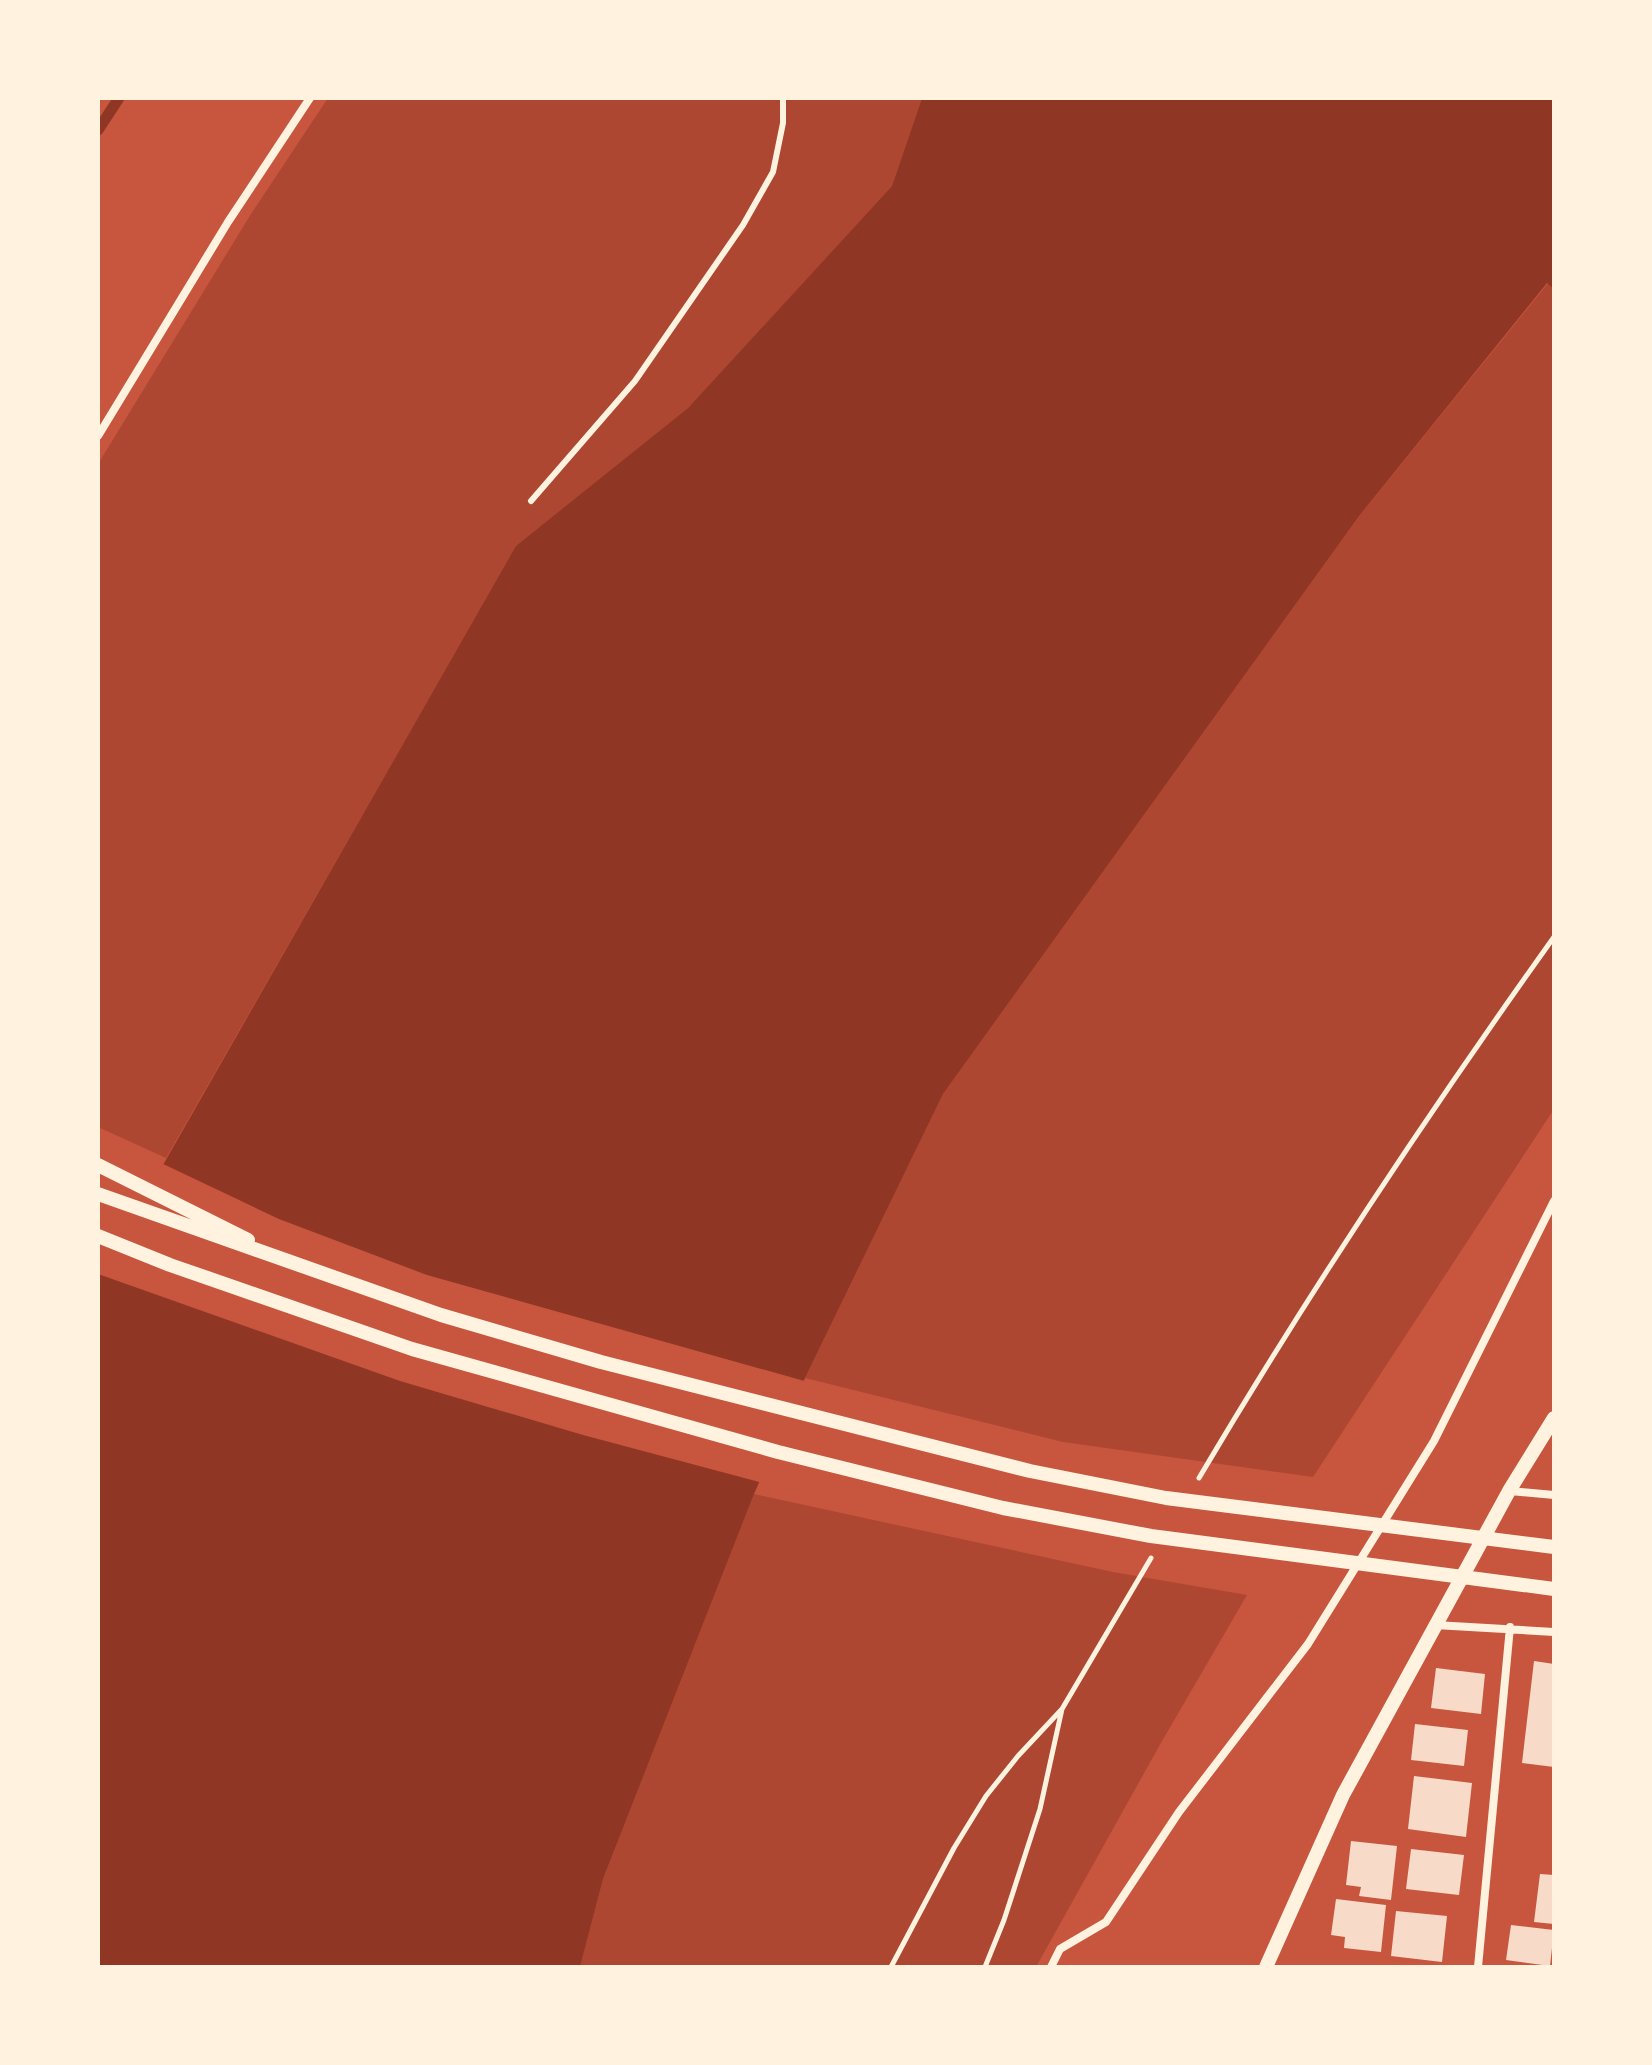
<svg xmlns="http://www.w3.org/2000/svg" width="1652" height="2065" font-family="Roboto,sans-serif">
<rect width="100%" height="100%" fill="#c8553d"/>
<!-- green -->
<path fill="#ae4732" d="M328,98H922L892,186L688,408L516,547L166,1158L98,1127V464L251,214Z
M1554,276V1109L1313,1477L1063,1442L805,1378L943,1094L1359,516Z
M754,1494L1113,1572L1247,1595L1162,1741L1036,1967H580L603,1879Z"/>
<!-- water -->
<path fill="#8f3625" d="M922,98H1554V289L1547,283L1359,516L943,1094L805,1378L754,1494L603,1879L580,1967H98V1279L516,546L688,408L892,186Z"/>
<!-- pier -->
<path fill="#c8553d" d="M159,1162L279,1219L427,1275L808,1382L763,1483L583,1435L400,1381L98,1274Z"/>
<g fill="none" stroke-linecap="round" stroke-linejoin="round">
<!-- stream -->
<path stroke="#8f3625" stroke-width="11" d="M98,130L119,98"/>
</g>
<!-- building -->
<path fill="#f7dbc8" d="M1534,1661L1554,1664V1767L1522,1763Z
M1436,1668L1485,1674L1481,1714L1431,1708Z
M1415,1724L1468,1730L1464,1766L1411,1760Z
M1414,1776L1472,1783L1466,1837L1408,1829Z
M1351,1841L1397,1846L1391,1900L1359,1896L1361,1887L1346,1885Z
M1411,1849L1464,1855L1459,1895L1406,1889Z
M1540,1874L1554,1875V1924L1534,1922Z
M1336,1899L1386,1905L1381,1952L1344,1948L1345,1937L1331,1935Z
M1396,1911L1447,1916L1442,1962L1391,1956Z
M1511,1925L1554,1930L1550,1966L1506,1960Z"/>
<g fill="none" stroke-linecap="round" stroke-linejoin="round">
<!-- path -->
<path stroke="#fff3e0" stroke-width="5" d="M1199,1478C1309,1292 1429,1112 1554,937
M891,1967L954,1848L986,1796L1018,1756L1062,1709L1151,1558
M985,1967L1004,1920L1040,1809L1062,1709"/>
<!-- service -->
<path stroke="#fff3e0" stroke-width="6" d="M531,501L635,381L743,225L773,172L783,123V98"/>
<!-- minor -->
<path stroke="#fff3e0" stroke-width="8" d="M98,436L228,222L310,98
M1510,1491L1554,1495
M1435,1625L1554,1632
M1051,1967L1060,1949L1106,1922L1179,1812L1308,1644L1434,1441L1554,1201
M1478,1967L1510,1627"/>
<!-- tertiary -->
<path stroke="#fff3e0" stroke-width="14" d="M98,1165L248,1240
M98,1194L441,1315L601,1362L1030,1471L1166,1498L1554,1547
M98,1236L170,1265L412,1349L778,1452L1003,1508L1151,1536L1554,1589
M1266,1967L1343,1795L1509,1491L1554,1418"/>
</g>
<!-- border -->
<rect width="1652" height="2065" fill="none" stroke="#fff3e0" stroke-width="200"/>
</svg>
